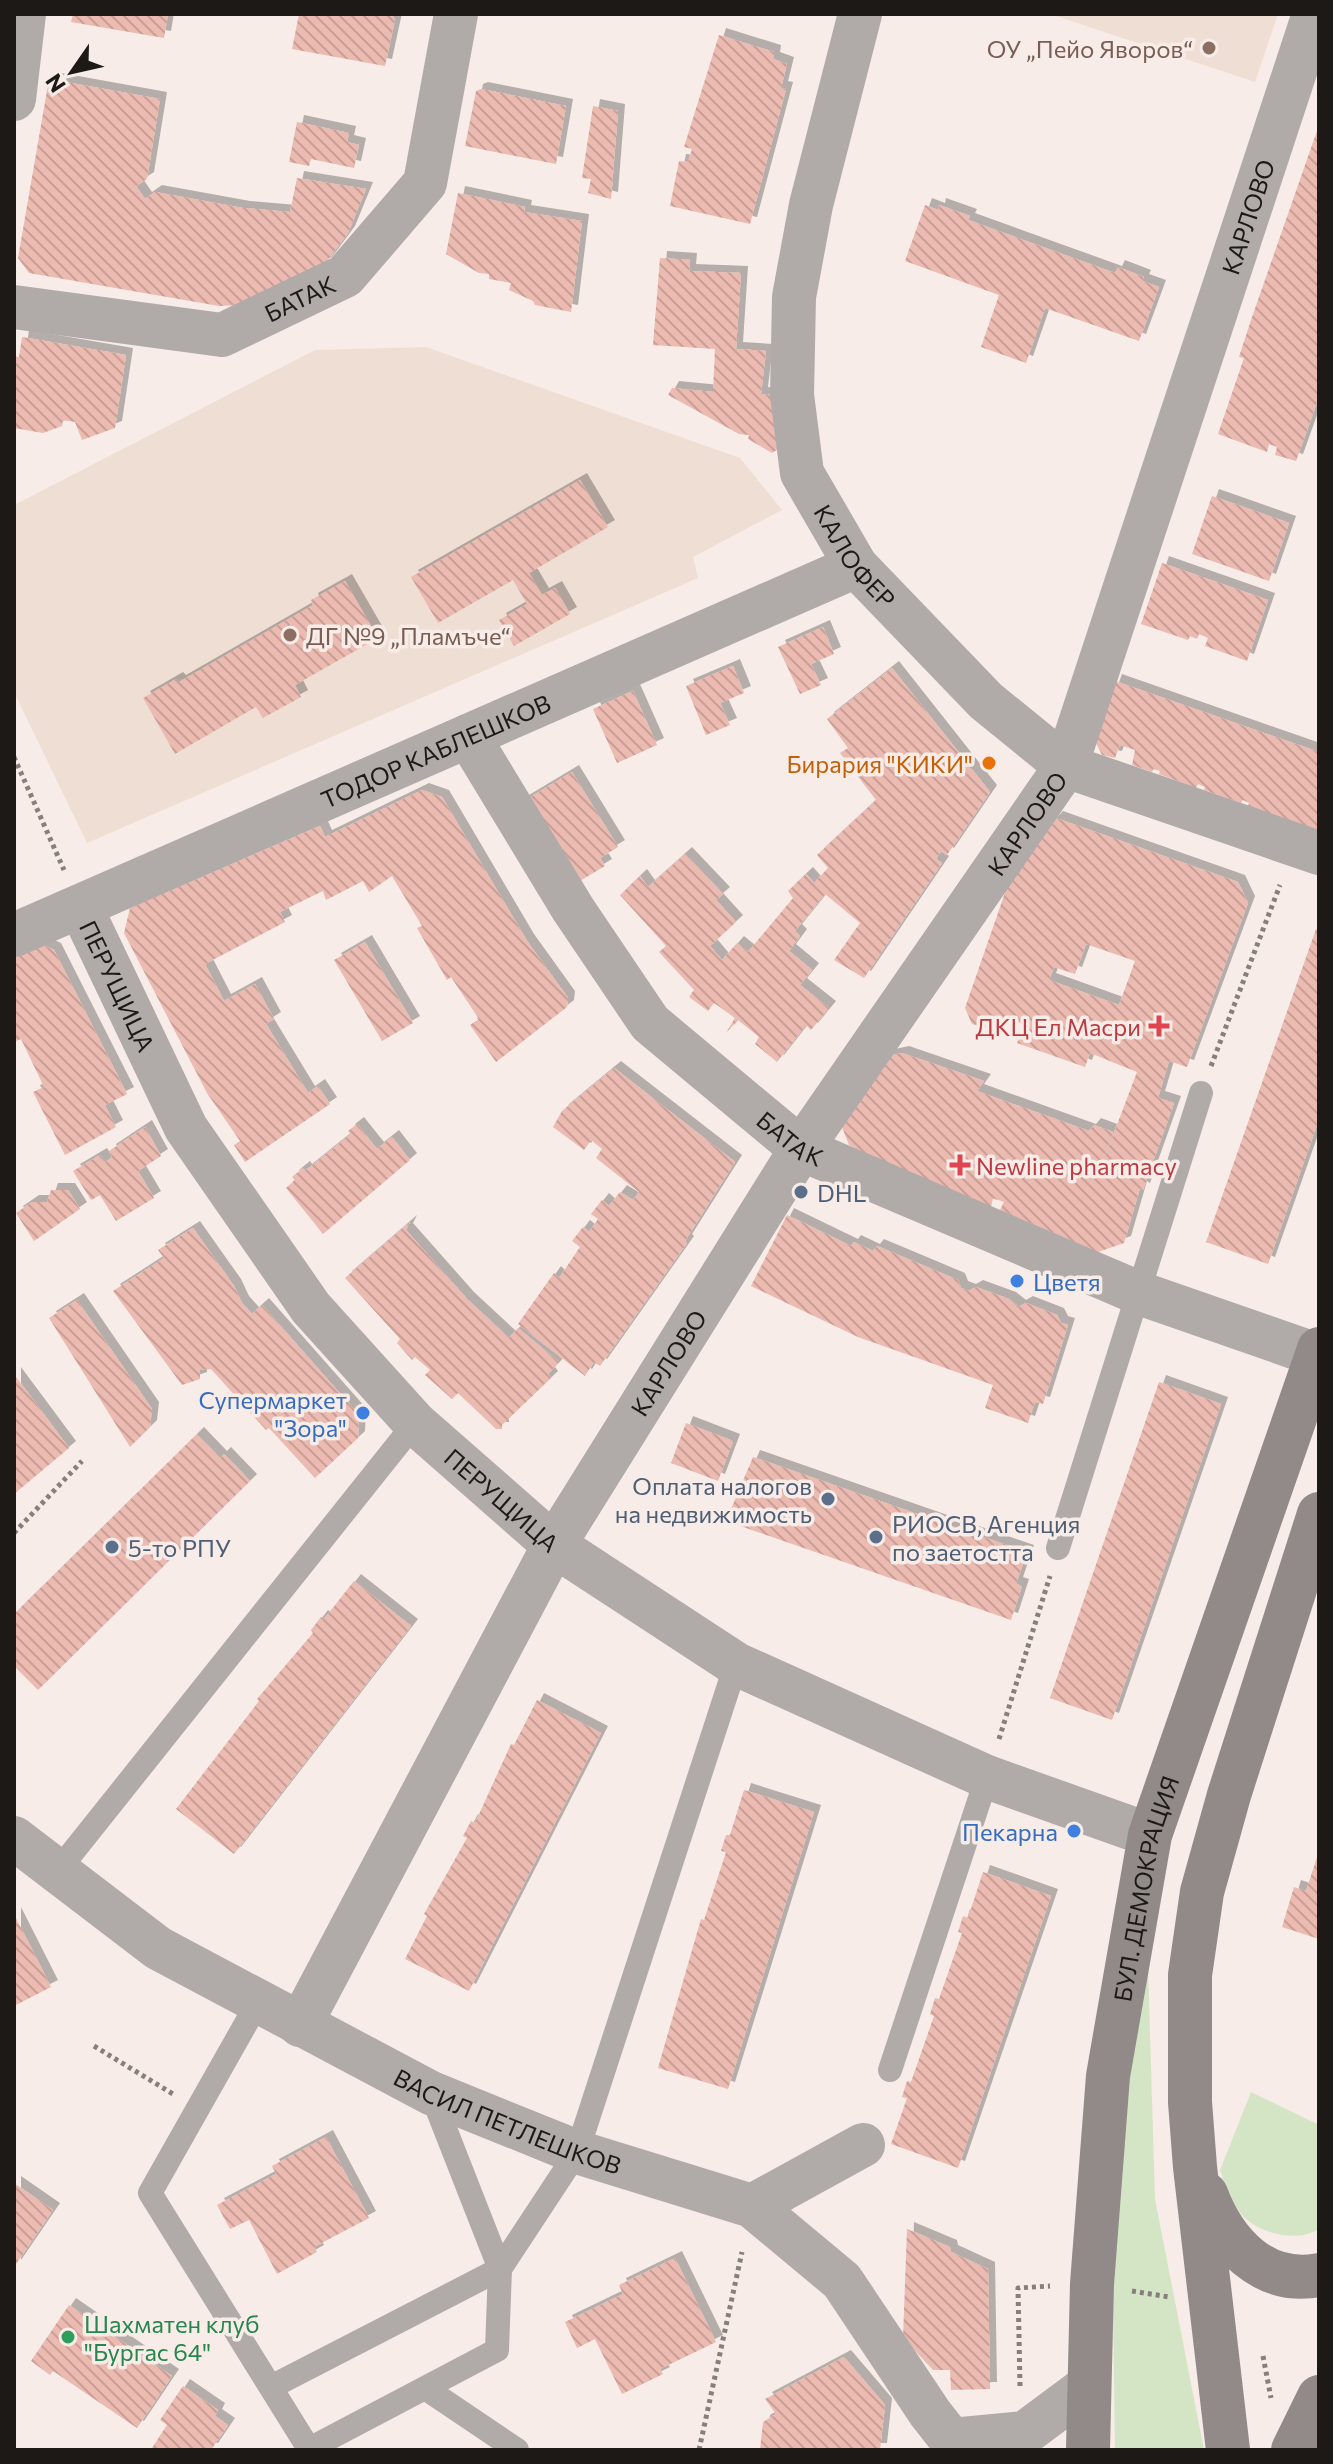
<svg xmlns="http://www.w3.org/2000/svg" width="1333" height="2464" font-family="Commissioner,sans-serif">
<defs>
<pattern id="building-back-hatch" width="6" height="6" patternUnits="userSpaceOnUse" patternTransform="scale(2)"><rect width="6" height="6" fill="#ebbab0"/><path d="M-1 5l2 2M0 0l6 6M5-1l2 2" fill="none" stroke="#c99f97"/></pattern>
<filter id="shadow"><feDropShadow dx="7" dy="-7" stdDeviation="0" flood-color="#0004"/></filter>
</defs>
<rect width="100%" height="100%" fill="#f7ece7"/>
<!-- built -->
<path fill="#efded4" d="M1050,14H1278L1255,82Z
M426,347L740,458L782,510L693,557L698,578L87,843L14,692V505L315,350Z"/>
<!-- green -->
<path fill="#d4e5c6" d="M1148,1967L1155,2199L1204,2450H1115L1112,2239L1124,2088Z
M1251,2092L1319,2125V2229C1296,2243 1261,2234 1243,2216C1231,2203 1226,2186 1220,2170Z"/>
<!-- building -->
<path fill="url(#building-back-hatch)" fill-rule="evenodd" filter="url(#shadow)" d="M73,14H168L164,38L71,22Z
M299,14H392L395,20L385,66L292,49Z
M719,35L774,52L773,59L787,64L781,88L786,89L750,224L670,206L679,161L688,162L692,149L684,147Z
M49,79L160,99L147,179L136,186L145,199L155,192L243,208L290,212L297,178L366,189L348,233L325,264L242,305L219,306L29,273L18,258Z
M481,89L566,106L556,164L465,146L476,91Z
M593,106L618,111L611,199L588,193L591,179L582,178Z
M297,122L349,133L347,142L359,145L354,168L311,159L309,166L289,162Z
M1319,125V397L1296,461L1275,455L1277,447L1269,444L1267,452L1218,434L1244,358L1239,357L1251,320Z
M458,193L525,207L524,212L582,221L571,312L535,305L533,301L509,290L511,283L489,279V274L479,273L446,254Z
M925,205L938,210L939,205L970,216L968,220L1115,273L1118,267L1144,277L1142,281L1159,287L1139,341L1045,308L1026,363L981,347L999,295L905,261Z
M660,258L690,260L689,271L741,273L736,349L766,351L761,394L779,396L789,442L772,453L748,439L749,435L739,434L668,395L672,388L713,392L715,349L653,345Z
M22,337L126,355L115,428L82,440L75,422L63,420L62,426L43,433L14,428V356L19,357Z
M580,480L608,527L529,573L542,595L555,588L570,614L514,646L499,620L527,604L513,580L438,623L411,577Z
M1212,496L1289,523L1269,581L1192,554Z
M1162,563L1268,600L1247,661L1205,646L1208,638L1199,634L1197,639L1190,636L1188,640L1141,624Z
M345,581L378,638L295,685L301,697L263,718L256,707L175,754L143,698L176,679L179,682L313,605L311,600Z
M823,627L834,654L811,664L821,685L800,694L778,647Z
M733,666L744,693L720,703L730,725L706,735L686,686Z
M892,668L990,792L947,855L941,851L936,859L942,863L864,978L834,960L860,923L825,894L795,931L800,936L789,951L812,970L800,985L829,1008L811,1030L806,1025L777,1062L755,1044L759,1037L738,1020L726,1033L735,1018L714,1003L708,1011L689,997L694,990L659,952L666,946L620,895L640,876L648,887L685,854L723,894L716,900L736,922L710,946L722,960L737,943L748,952L793,898L788,891L806,874L814,883L828,868L817,855L876,800L840,753L848,748L827,719Z
M1115,681L1319,752L1318,830L1248,806L1249,803L1243,800L1241,803L1204,790L1205,787L1198,784L1196,788L1159,774L1160,771L1153,769L1152,772L1132,765L1135,750L1120,745L1115,758L1102,755L1094,739Z
M633,691L657,745L617,763L593,709Z
M572,772L618,847L600,858L605,866L573,885L522,802Z
M422,790L442,797L527,941L568,998L567,1007L496,1062L470,1025L479,1019L451,977L447,980L417,928L422,926L392,876L369,892L363,881L326,900L323,891L296,904L280,912L285,922L205,964L224,1001L255,984L274,1019L266,1024L308,1093L318,1086L330,1104L245,1162L234,1145L240,1141L207,1093L124,933L130,908L320,826L325,837Z
M1056,818L1238,882L1248,903L1187,1067L1169,1061L1158,1098L1174,1103L1143,1190L1140,1188L1124,1243L1098,1252L1000,1210L1004,1202L993,1198L991,1207L940,1194L849,1145L842,1127L888,1056L902,1053L984,1081L977,1091L1089,1131L1094,1125L1113,1132L1098,1175L1137,1072L1090,1053L1085,1067L1017,1043L1025,1025L1005,1018L1000,1032L972,1024L965,1008L1017,858ZM1086,944L1135,961L1119,1005L1049,980L1054,967L1075,974Z
M1316,929L1319,930V1119L1268,1264L1206,1242Z
M365,942L413,1023L382,1041L334,960Z
M43,945L54,950L127,1094L105,1105L116,1127L65,1155L33,1092L44,1087L21,1039L14,1042V958Z
M614,1068L735,1162L685,1241L687,1243L600,1366L594,1362L585,1376L518,1324L554,1273L559,1278L580,1247L572,1241L583,1227L589,1232L598,1219L591,1214L602,1200L609,1206L620,1192L633,1200L639,1192L596,1158L602,1149L591,1140L584,1150L553,1127L562,1111Z
M357,1124L377,1149L392,1137L410,1160L323,1234L286,1188L295,1180L292,1177L303,1168L305,1171L351,1134L348,1131Z
M145,1127L161,1156L138,1171L154,1198L116,1221L100,1195L91,1200L73,1171L100,1155L105,1163L112,1157L109,1151Z
M51,1190H68L80,1209L34,1241L16,1213L32,1202H47Z
M787,1215L851,1246L854,1242L873,1251L877,1246L958,1280L961,1288L969,1291L976,1287L1009,1299L1019,1307L1026,1303L1057,1315L1061,1323L1068,1325L1043,1404L1035,1402L1028,1423L985,1408L993,1385L858,1337L751,1286Z
M410,1222L406,1230L467,1299L509,1338L518,1328L559,1362L548,1374L551,1378L502,1425V1429H496L458,1393L452,1399L425,1375L430,1370L415,1357L412,1360L397,1343L400,1339L345,1278Z
M193,1228L234,1286L242,1303L252,1314L262,1305L359,1415L358,1438L315,1478L269,1428L266,1430L211,1369L200,1370V1379L182,1385L113,1291L164,1258L158,1250Z
M77,1300L152,1409L150,1427L130,1447L49,1318Z
M14,1374L69,1448L14,1494Z
M1159,1382L1221,1404L1112,1720L1050,1698Z
M686,1423L733,1441L718,1481L671,1463Z
M197,1434L220,1458L224,1454L250,1481L38,1690L14,1666V1614Z
M753,1457L1027,1552L1016,1584L1022,1586L1011,1620L726,1521Z
M354,1581L411,1626L234,1854L176,1809L259,1701L257,1699L313,1633L311,1630L321,1617L324,1619Z
M537,1700L601,1733L469,1991L405,1959L427,1916L424,1914L467,1838L463,1836L471,1821L475,1823L511,1744L514,1745Z
M744,1790L814,1812L728,2089L658,2068L701,1919L704,1920L726,1852L721,1851L726,1835H730Z
M1319,1851V1939L1282,1927L1294,1887L1306,1891Z
M983,1872L1051,1896L958,2168L891,2144L907,2098L902,2097L907,2081L911,2082L934,2016L930,2014L935,1998L939,1999L962,1933L958,1932L963,1916L968,1918Z
M14,1914L51,1987L14,2006Z
M326,2137L369,2218L314,2247L317,2252L277,2274L249,2220L230,2229L217,2205L276,2174L272,2166Z
M14,2183L53,2210L14,2267Z
M907,2229L950,2247L951,2252L988,2269L990,2389L951,2390L950,2370H933L903,2338Z
M675,2258L716,2342L660,2369L663,2374L622,2394L595,2339L577,2348L565,2322L623,2294L619,2285Z
M69,2305L172,2376L137,2428L53,2371L50,2375L31,2361Z
M844,2357L885,2405L880,2450H760L763,2422L776,2414L765,2399Z
M183,2386L218,2410L215,2416L228,2425L211,2450H154L152,2448L167,2425L160,2420Z"/>
<g fill="none" stroke-linecap="round" stroke-linejoin="round">
<!-- path -->
<path stroke="#867f7c" stroke-width="5" stroke-dasharray="4 4" stroke-linecap="butt" d="M14,757L64,870
M1211,1066L1280,885
M14,1533L82,1461
M999,1739L1050,1576
M94,2046L173,2094
M1132,2291L1169,2297
M1263,2356L1271,2398
M1020,2386L1018,2288L1050,2286
M699,2450L742,2252"/>
<!-- service -->
<path stroke="#b0aba9" stroke-width="24" d="M1058,1548L1201,1093
M56,1873L415,1423
M257,2004L150,2193C203,2278 256,2363 309,2449L497,2350L500,2269L271,2387
M890,2070L987,1777
M431,2093L500,2269L577,2152L736,1664
M425,2388L517,2450"/>
<!-- minor -->
<g stroke="#b0aba9" stroke-width="44">
<path id="s1" d="M860,14L811,205L794,297L792,395L802,473L856,566L986,701L1066,766L1319,853"/>
<path d="M14,99L24,14"/>
<path id="s2" d="M14,307L222,335L345,276L425,183L456,14"/>
<path id="s3" d="M468,736L573,909L650,1023L801,1149L1139,1293L1317,1355"/>
<path id="s4" d="M81,908L186,1128L311,1308L415,1423L554,1545L736,1664L987,1777L1150,1835"/>
<path id="s5" d="M14,935L856,566"/>
<path id="s6" d="M14,1838L158,1948L431,2093L577,2152L752,2206L842,2281L930,2413L959,2450"/>
<path id="s7" d="M300,2025L554,1545L801,1149L1066,766L1314,14"/>
<path d="M752,2206L863,2145"/>
<path d="M952,2440L1025,2433L1087,2387"/>
</g>
<!-- secondary -->
<g stroke="#918a88" stroke-width="44">
<path d="M1206,2194C1224,2242 1262,2286 1319,2275"/>
<path id="s8" d="M1088,2450L1092,2284L1108,2076L1150,1835L1319,1349"/>
<path d="M1228,2450L1195,2167L1190,2102V1975L1202,1892L1229,1795L1319,1514"/>
<path d="M1293,2450L1319,2397"/>
</g>
</g>
<!-- markers -->
<g fill="#8d6e63" stroke="#f7ece7" stroke-width="3">
<circle cx="1209" cy="48" r="8"/>
<circle cx="290" cy="635" r="8"/>
</g>
<circle fill="#e8710a" stroke="#f7ece7" stroke-width="3" cx="989" cy="763" r="8"/>
<g fill="#e0444e" stroke="#f7ece7" stroke-width="3">
<path d="M1155 1014h8v8h8v8h-8v8h-8v-8h-8v-8h8z"/>
<path d="M956 1153h8v8h8v8h-8v8h-8v-8h-8v-8h8z"/>
</g>
<g fill="#5c6f8a" stroke="#f7ece7" stroke-width="3">
<circle cx="801" cy="1192" r="8"/>
<circle cx="828" cy="1499" r="8"/>
<circle cx="876" cy="1537" r="8"/>
<circle cx="112" cy="1547" r="8"/>
</g>
<g fill="#3f7fe0" stroke="#f7ece7" stroke-width="3">
<circle cx="1017" cy="1281" r="8"/>
<circle cx="363" cy="1413" r="8"/>
<circle cx="1074" cy="1831" r="8"/>
</g>
<circle fill="#2e9e5b" stroke="#f7ece7" stroke-width="3" cx="68" cy="2337" r="8"/>
<g text-anchor="middle" dominant-baseline="central" stroke-width="7" stroke-linejoin="round" paint-order="stroke">
<!-- education labels -->
<g font-size="24" fill="#785e54" stroke="#f7ece7" text-anchor="end">
<text x="1193" y="48">ОУ „Пейо Яворов“</text>
<text x="306" y="635" text-anchor="start">ДГ №9 „Пламъче“</text>
</g>
<!-- street labels -->
<g font-size="24" fill="#1c1917" stroke="#f7ece7">
<text stroke="none"><textPath href="#s7" startOffset="2054">КАРЛОВО</textPath></text>
<text stroke="none"><textPath href="#s2" startOffset="296">БАТАК</textPath></text>
<text stroke="none"><textPath href="#s1" startOffset="566">КАЛОФЕР</textPath></text>
<text stroke="none"><textPath href="#s5" startOffset="460">ТОДОР КАБЛЕШКОВ</textPath></text>
<text stroke="none"><textPath href="#s7" startOffset="1406">КАРЛОВО</textPath></text>
<text stroke="none"><textPath href="#s4" startOffset="86">ПЕРУЩИЦА</textPath></text>
<text stroke="none"><textPath href="#s3" startOffset="522">БАТАК</textPath></text>
<text stroke="none"><textPath href="#s7" startOffset="758">КАРЛОВО</textPath></text>
<text stroke="none"><textPath href="#s4" startOffset="734">ПЕРУЩИЦА</textPath></text>
<text stroke="none"><textPath href="#s8" startOffset="566">БУЛ. ДЕМОКРАЦИЯ</textPath></text>
<text stroke="none"><textPath href="#s6" startOffset="572">ВАСИЛ ПЕТЛЕШКОВ</textPath></text>
</g>
<!-- food labels -->
<g font-size="24" fill="#c56008" stroke="#f7ece7" text-anchor="end">
<text x="973" y="763">Бирария "КИКИ"</text>
</g>
<!-- health labels -->
<g font-size="24" fill="#be3a42" stroke="#f7ece7" text-anchor="end">
<text x="1141" y="1026">ДКЦ Ел Масри</text>
<text x="976" y="1165" text-anchor="start">Newline pharmacy</text>
</g>
<!-- service labels -->
<g font-size="24" fill="#4e5e75" stroke="#f7ece7" text-anchor="start">
<text x="817" y="1192">DHL</text>
<text x="812" y="1485" text-anchor="end">Оплата налогов<tspan x="812" dy="28">на недвижимость</tspan></text>
<text x="892" y="1523">РИОСВ, Агенция<tspan x="892" dy="28">по заетостта</tspan></text>
<text x="128" y="1547">5-то РПУ</text>
</g>
<!-- shop labels -->
<g font-size="24" fill="#366cbe" stroke="#f7ece7" text-anchor="end">
<text x="1033" y="1281" text-anchor="start">Цветя</text>
<text x="347" y="1399">Супермаркет<tspan x="347" dy="28">"Зора"</tspan></text>
<text x="1058" y="1831">Пекарна</text>
</g>
<!-- leisure labels -->
<g font-size="24" fill="#27864d" stroke="#f7ece7" text-anchor="start">
<text x="84" y="2323">Шахматен клуб<tspan x="84" dy="28">"Бургас 64"</tspan></text>
</g>
</g>
<!-- border -->
<rect width="1333" height="2464" fill="none" stroke="#1c1917" stroke-width="32"/>
<!-- north arrow -->
<g transform="translate(72 72) rotate(236)" stroke="#f7ece7" stroke-width="6" paint-order="stroke">
<path d="M0-6L14 30L0 20L-14 30Z" fill="#1c1917"/>
<text y="-12" font-size="22" font-weight="bold" text-anchor="middle" fill="#1c1917">N</text>
</g>
</svg>
